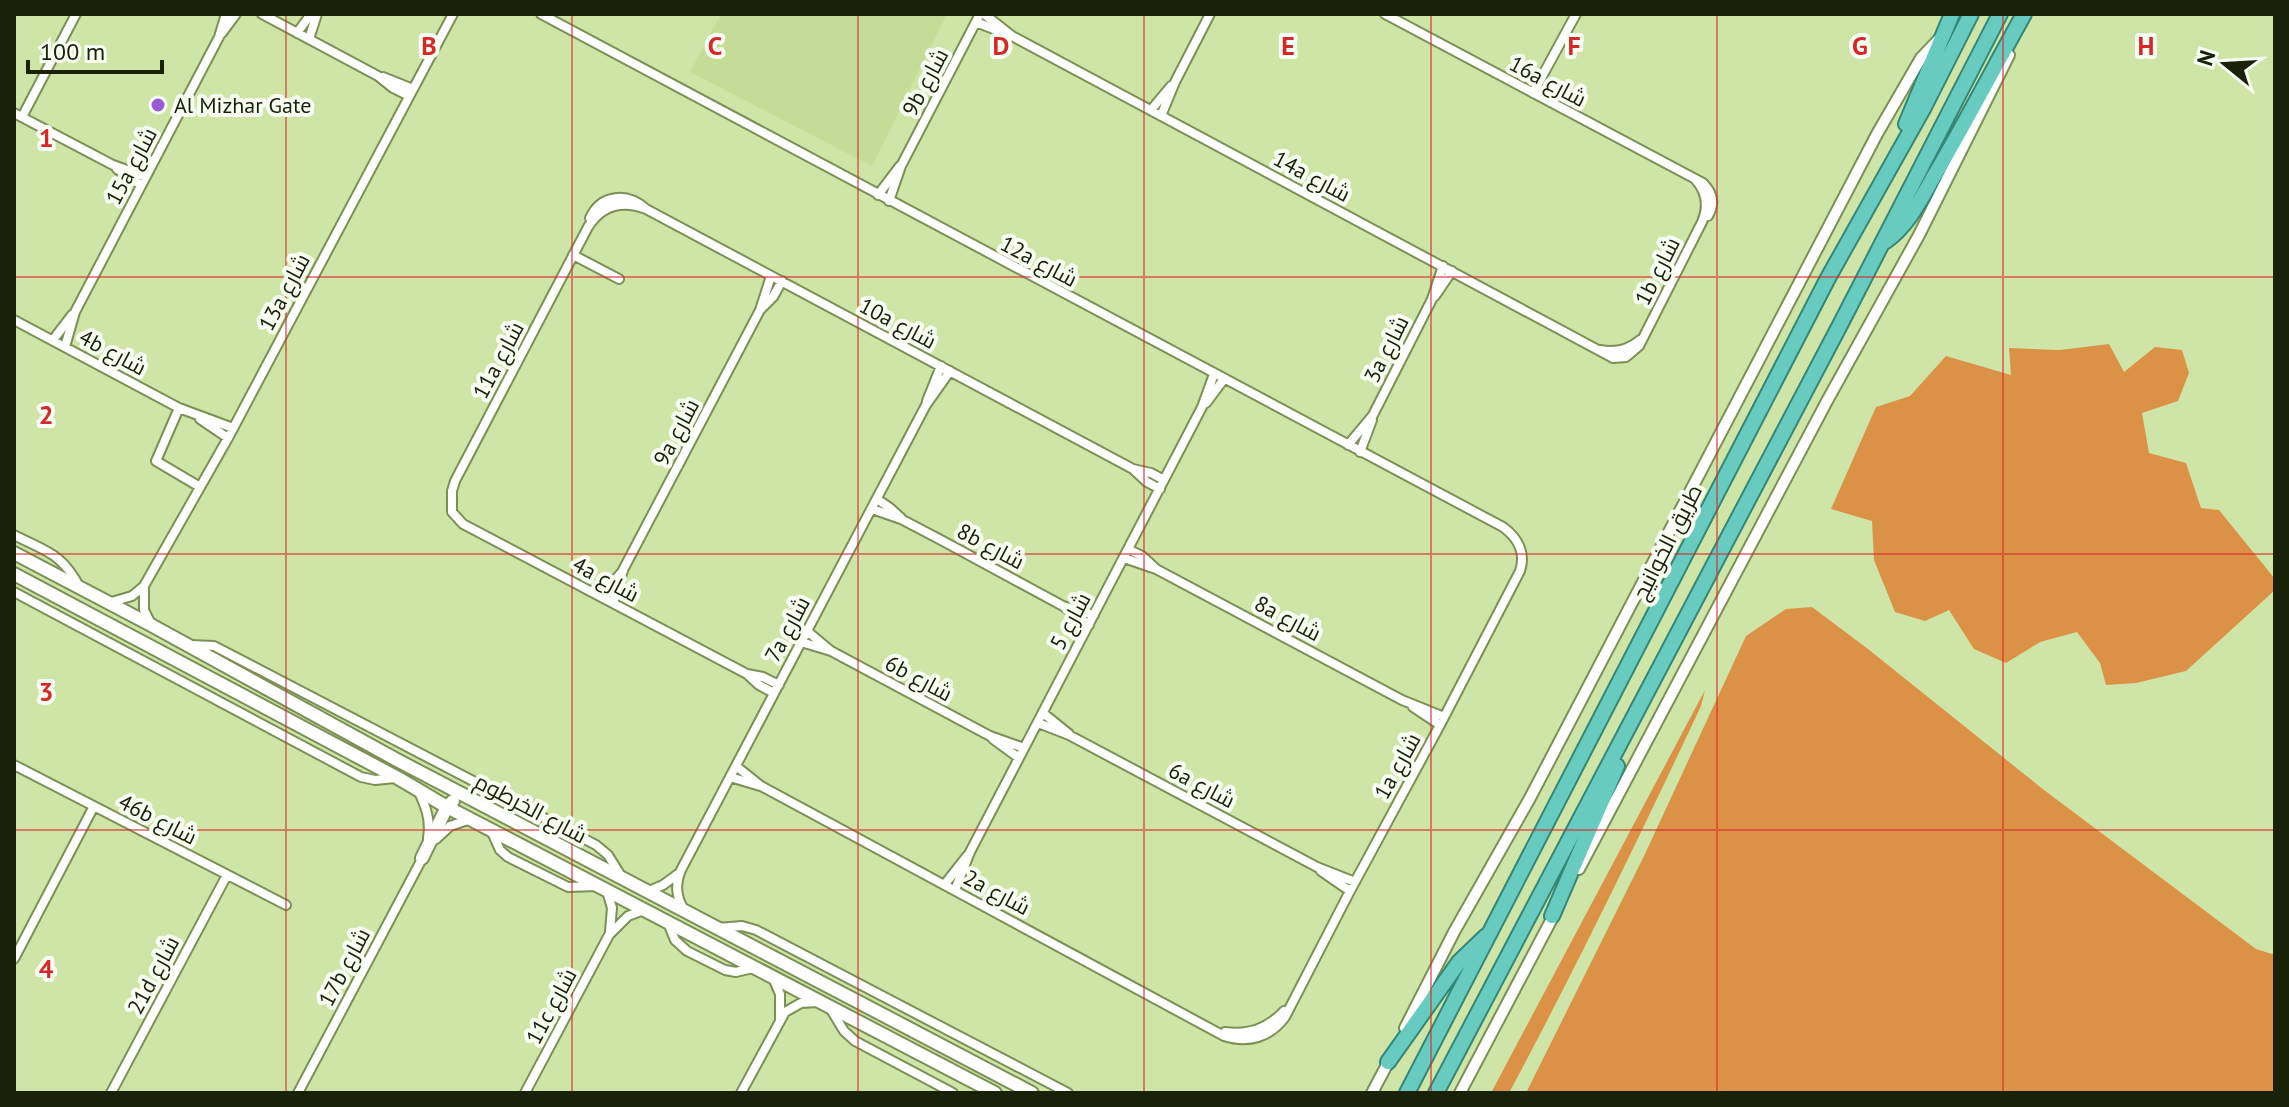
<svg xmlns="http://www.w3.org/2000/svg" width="2289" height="1107" font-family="'PT Sans',Cairo,sans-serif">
<rect width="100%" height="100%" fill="#cfe5a8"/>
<!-- built -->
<path fill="#c4dc98" d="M721,14H947L872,166L690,72Z"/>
<!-- forest -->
<path fill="#db9246" d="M2109,344L2124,372L2155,347L2182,350L2189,373L2178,401L2142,413L2149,453L2186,463L2201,508L2219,510L2275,579V590L2186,671L2136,683L2106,685L2100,663L2077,632L2040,642L2006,663L1974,649L1949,610L1925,621L1895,612L1874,560L1872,521L1831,509L1876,407L1910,396L1946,356L2011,375L2009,348L2060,350Z
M1812,607L1868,649L2044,790L2256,949L2272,954L2275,952V1093H1526L1644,856L1746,636L1786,609Z
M1705,690L1701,706C1640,836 1577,966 1509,1093H1491Z"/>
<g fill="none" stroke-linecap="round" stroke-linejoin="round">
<defs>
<path id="minor" d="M262,14L378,76L393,88L409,96
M541,14L1503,527C1518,538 1526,553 1520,571L1440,725L1350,891L1285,1017C1270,1037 1249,1044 1224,1036L761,786L736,766
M984,14L1012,36L1613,358L1626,357L1639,346L1702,222C1709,206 1707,192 1695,179
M1385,14L1703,183C1713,193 1715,204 1708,216
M976,22L1011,36
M222,33L236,14
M297,33L311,14
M309,39L317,14
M383,77L413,89
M1533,93L1576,14
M1151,110L1171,86
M14,113L113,165L146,177
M1161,116L1175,82L1210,14
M22,117L76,14
M117,169L141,185
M878,195L900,166
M889,201L901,166L980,14
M646,209C622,200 602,205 588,227L455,481L452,491V512L463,524L747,674L759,685L774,693
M590,218C601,194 627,192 646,209L1133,469L1151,473L1164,480
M573,255L619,279
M1435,296L1452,271
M761,309L773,297L782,281
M14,320L179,408L233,428
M53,340L72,315
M65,347L75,312L219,37L226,14
M1600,350C1615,353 1628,350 1640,340
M927,401L941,366
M1206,403L1224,379
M179,408L156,461L200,487
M200,419L228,438
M1348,445L1373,415L1432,299L1443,266
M1360,452L1372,420
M1133,469L1147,482L1160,489
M877,499L890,508L901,518
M872,509L901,519L941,540L1063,606L1089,625
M14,535C47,552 62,553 80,588
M1128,549L1142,556L1156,569L1402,700L1444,717
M1124,558L1156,569
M144,588V610L151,624
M14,592L361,777L375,780L395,778
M600,596L623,571
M108,603L132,596L144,586L228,438L453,14
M613,603L623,570L760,310L771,276
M1063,606L1094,615
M807,631L831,651L990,736L1024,748
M801,642L831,651
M191,645L214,646L596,845L608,855L621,876
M747,674L763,677L779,685
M1413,707L1440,725
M1043,713L1069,734
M1038,723L1069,735L1317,867L1355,882
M993,739L1019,758
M14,765L286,905
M730,777L760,786
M418,790C426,807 431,820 428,838
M491,830L500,850L508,857L568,887L598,886
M436,839L450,826L471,819
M1321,871L1350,891
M945,884L967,856
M955,890L970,852L1202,407L1214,374
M607,891L612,908L610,931
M649,891L663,885L678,874
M684,910C676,896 675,885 681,870L926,405L950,371
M668,923L675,940L687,951L725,970L736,972L753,968
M718,928L742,926L756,930L1068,1093
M14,959L94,806
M773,978L780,994V1019
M830,1008L844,1031L855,1041L953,1093
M1225,1032C1249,1035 1267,1029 1284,1011
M111,1093L227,875
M298,1093L423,857
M525,1093L609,935L628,916L644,910
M741,1093L785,1012L801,1003L818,1002"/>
<path id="tertiary" d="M1579,869L1827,401L1919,235L2009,55
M1405,1028L1454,932L1530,798L1877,134L1921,58L1941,37
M1372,1093L1391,1057
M1460,1093L1556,911"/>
<path id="secondary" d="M14,553L151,625L397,760L1032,1093
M14,574L398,778L447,807L995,1093
M422,858L447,807L453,801"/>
<path id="trunk" d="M1906,124L1952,14
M1886,241C1910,224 1922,196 1937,171C1967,120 1995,66 2024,14
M1552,916L1617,766
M1388,1062L1459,962L1486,936
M1407,1093L1828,278L1924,107L1971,14
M1436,1093L1840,325L2000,14"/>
</defs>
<!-- minor casing -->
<use href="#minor" stroke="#7c9056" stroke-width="12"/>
<!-- tertiary casing -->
<use href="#tertiary" stroke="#7c9056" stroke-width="14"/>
<!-- secondary casing -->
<use href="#secondary" stroke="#7c9056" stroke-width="16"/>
<!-- trunk casing -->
<use href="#trunk" stroke="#348776" stroke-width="18"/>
<!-- minor -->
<use href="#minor" stroke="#fff" stroke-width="8"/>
<!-- tertiary -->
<use href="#tertiary" stroke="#fff" stroke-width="10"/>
<!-- secondary -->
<use href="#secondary" stroke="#fff" stroke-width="12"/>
<!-- trunk -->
<use href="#trunk" stroke="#68cbc0" stroke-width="14"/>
</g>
<!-- grid -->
<path fill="none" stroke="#d62828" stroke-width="2" stroke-opacity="0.55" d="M286,14V1093M572,14V1093M858,14V1093M1144,14V1093M1431,14V1093M1717,14V1093M2003,14V1093M14,277H2275M14,554H2275M14,830H2275"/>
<!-- markers -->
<circle fill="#975cd3" stroke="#f9fef2" stroke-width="3" cx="158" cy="105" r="8"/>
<g text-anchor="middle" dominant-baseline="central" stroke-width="8" stroke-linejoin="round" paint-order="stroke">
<!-- street labels -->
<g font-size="22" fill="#192109" stroke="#f9fef2">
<text transform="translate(1548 81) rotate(28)">16a شارع</text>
<text transform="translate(925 82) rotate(-62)">9b شارع</text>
<text transform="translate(131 166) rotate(-62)">15a شارع</text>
<text transform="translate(1312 176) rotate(28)">14a شارع</text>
<text transform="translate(1039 261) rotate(28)">12a شارع</text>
<text transform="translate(1657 271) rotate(-63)">1b شارع</text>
<text transform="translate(284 292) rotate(-62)">13a شارع</text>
<text transform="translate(898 323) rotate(28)">10a شارع</text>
<text transform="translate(1386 349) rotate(-63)">3a شارع</text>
<text transform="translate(113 352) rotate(28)">4b شارع</text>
<text transform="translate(498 360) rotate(-62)">11a شارع</text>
<text transform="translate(676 432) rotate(-62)">9a شارع</text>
<text transform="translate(1667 542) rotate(-63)">طريق الخوانيج</text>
<text transform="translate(991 546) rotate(28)">8b شارع</text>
<text transform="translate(606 579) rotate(28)">4a شارع</text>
<text transform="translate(1288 618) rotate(28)">8a شارع</text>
<text transform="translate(1070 621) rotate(-62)">شارع 5</text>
<text transform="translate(787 629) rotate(-62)">7a شارع</text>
<text transform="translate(919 678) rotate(28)">6b شارع</text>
<text transform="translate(1397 766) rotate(-61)">1a شارع</text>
<text transform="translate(1202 785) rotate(28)">6a شارع</text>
<text transform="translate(531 808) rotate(28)">شارع الخرطوم</text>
<text transform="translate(158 819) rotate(27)">46b شارع</text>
<text transform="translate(997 892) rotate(28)">2a شارع</text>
<text transform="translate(344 967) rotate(-62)">17b شارع</text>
<text transform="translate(153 975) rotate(-62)">21d شارع</text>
<text transform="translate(551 1006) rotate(-62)">11c شارع</text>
</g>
<!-- poi labels -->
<g font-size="22" fill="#192109" stroke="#f9fef2" text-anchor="start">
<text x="174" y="105">Al Mizhar Gate</text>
</g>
</g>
<g font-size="26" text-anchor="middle" font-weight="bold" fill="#d62828" stroke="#f9fef2" stroke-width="8" stroke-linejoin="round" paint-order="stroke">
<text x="429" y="55">B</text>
<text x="715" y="55">C</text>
<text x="1001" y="55">D</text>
<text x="1288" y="55">E</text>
<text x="1574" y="55">F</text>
<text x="1860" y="55">G</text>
<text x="2146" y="55">H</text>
<text x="46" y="147">1</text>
<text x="46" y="424">2</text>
<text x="46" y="701">3</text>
<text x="46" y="978">4</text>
</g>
<!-- border -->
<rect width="2289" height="1107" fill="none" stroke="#192109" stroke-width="32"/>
<!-- north arrow -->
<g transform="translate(2225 64) rotate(288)" stroke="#f9fef2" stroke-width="6" paint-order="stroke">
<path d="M0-6L14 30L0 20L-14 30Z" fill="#192109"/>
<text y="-12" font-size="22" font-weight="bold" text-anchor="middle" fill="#192109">N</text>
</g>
<!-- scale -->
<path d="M28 60v12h134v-12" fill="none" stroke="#192109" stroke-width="4"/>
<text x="40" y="60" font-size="24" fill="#192109" stroke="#f9fef2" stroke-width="6" paint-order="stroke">100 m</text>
</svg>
